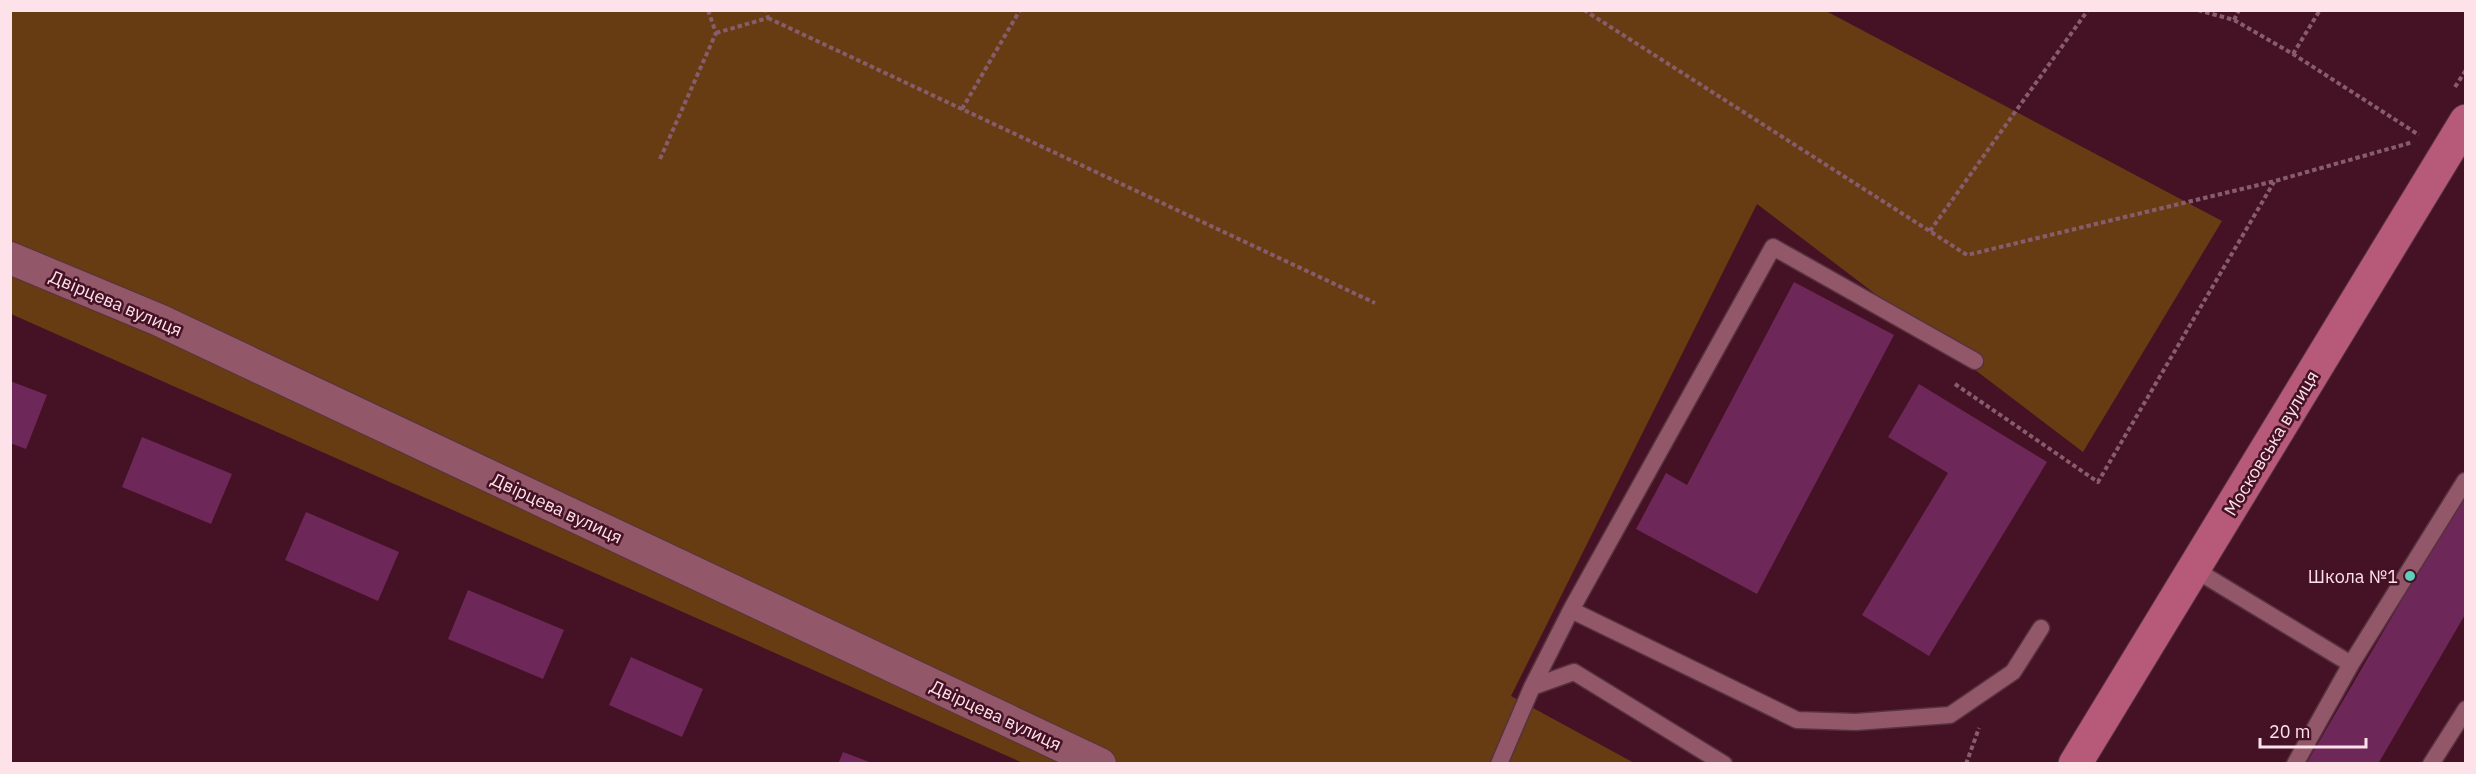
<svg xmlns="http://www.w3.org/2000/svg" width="2476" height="774" font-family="'IBM Plex Sans',sans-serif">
<rect width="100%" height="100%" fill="#441125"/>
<!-- green -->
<path fill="#673c13" d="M11,10L1826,11L2222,221L2083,452L1757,204L1511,696L1636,764L1023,763L11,314Z"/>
<!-- building -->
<path fill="#6e2759" d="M1794,282L1894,335L1757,594L1636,529L1666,473L1687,485Z
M10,381L47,395L26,449L10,443Z
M1919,384L2047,462L1929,656L1862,615L1948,473L1888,437Z
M142,437L232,474L211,524L122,487Z
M2466,490V613L2378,764H2306Z
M306,512L399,552L378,601L285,560Z
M468,590L564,630L543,679L448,639Z
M631,657L703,689L682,737L609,705Z
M843,752L872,763V764H838Z"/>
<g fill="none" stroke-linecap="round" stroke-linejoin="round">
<defs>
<path id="lane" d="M2194,569L2351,664
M1571,610L1797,720L1856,722L1950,715L2013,672L2041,628
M1532,687L1571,610L1773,247L1975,361
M1499,764L1532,687L1574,672L1724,764
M2295,764L2351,664L2465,481
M2431,764L2466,709"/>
<path id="street" d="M10,258L159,320L1100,764"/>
<path id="primary" d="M2075,764L2466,121"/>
</defs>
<!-- lane casing -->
<use href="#lane" stroke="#57323e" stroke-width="19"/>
<!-- street casing -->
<use href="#street" stroke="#57323e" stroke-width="34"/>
<!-- primary casing -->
<use href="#primary" stroke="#57323e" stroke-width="35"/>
<!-- path -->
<path stroke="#875c6b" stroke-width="4" stroke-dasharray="4.5 3" stroke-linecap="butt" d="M1584,10L1967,255L2275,181L2413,142
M2198,10L2234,20L2293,54L2419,135
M768,18L1375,303
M2234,20L2239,10
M716,33L768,18L766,10
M2293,54L2320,10
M2455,87L2466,70
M962,109L1020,10
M660,159L716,33L708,10
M1930,231L2088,10
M1955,384L2098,482L2274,182
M1966,764L1979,728"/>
<!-- lane -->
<use href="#lane" stroke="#925769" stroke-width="16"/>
<!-- street -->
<use href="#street" stroke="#925769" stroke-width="32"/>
<!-- primary -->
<use href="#primary" stroke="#b75979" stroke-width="33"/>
</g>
<!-- markers -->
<circle fill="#5ccebb" stroke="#441125" stroke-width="2" cx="2410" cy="576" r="6"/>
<g text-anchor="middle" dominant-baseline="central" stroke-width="5" stroke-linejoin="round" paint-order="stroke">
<!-- street labels -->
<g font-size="18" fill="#fee2e9" stroke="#441125">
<text transform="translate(116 303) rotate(23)">Двірцева вулиця</text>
<text transform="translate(2271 443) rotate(-59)">Московська вулиця</text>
<text transform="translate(557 508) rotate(25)">Двірцева вулиця</text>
<text transform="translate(996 715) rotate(25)">Двірцева вулиця</text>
</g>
<!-- poi labels -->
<g font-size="18" fill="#fee2e9" stroke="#441125" text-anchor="end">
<text x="2398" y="576">Школа №1</text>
</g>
</g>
<!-- border -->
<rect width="2476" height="774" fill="none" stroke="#fee2e9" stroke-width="24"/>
<!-- scale -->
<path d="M2260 738v9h106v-9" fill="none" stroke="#fee2e9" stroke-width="3"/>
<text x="2269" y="738" font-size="18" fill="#fee2e9" stroke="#441125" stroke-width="4.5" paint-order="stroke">20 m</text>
</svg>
